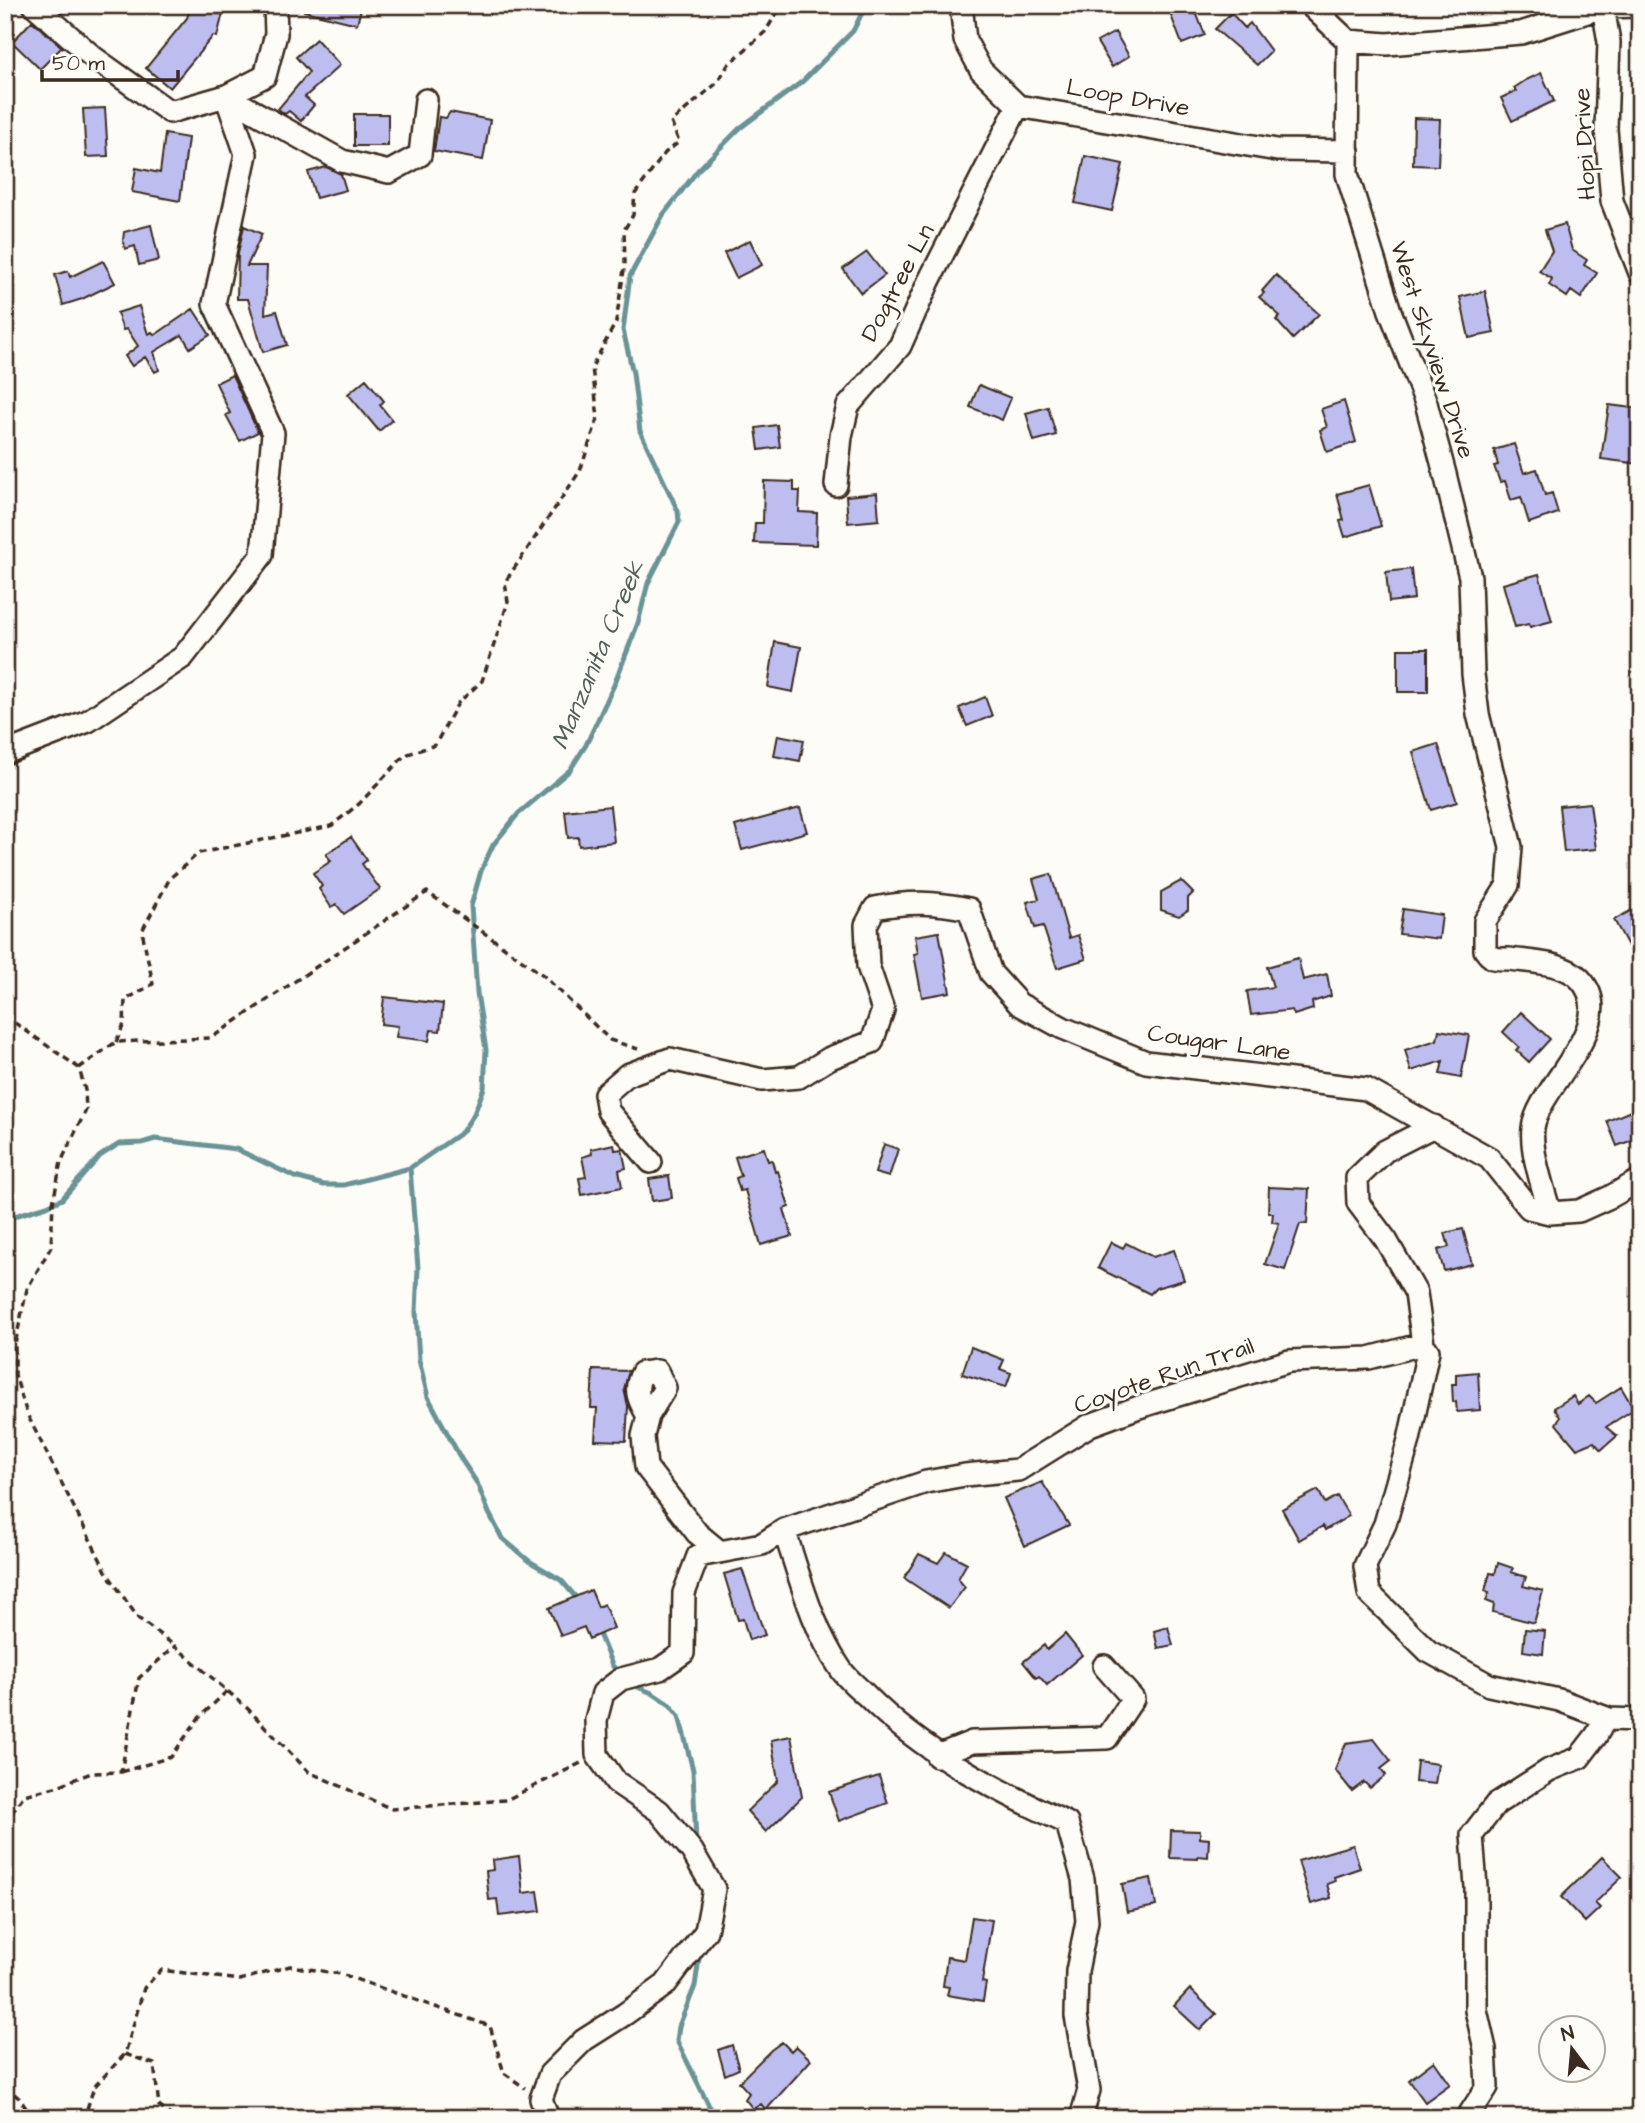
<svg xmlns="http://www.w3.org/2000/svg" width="1645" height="2123" font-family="'Architects Daughter',sans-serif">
<rect width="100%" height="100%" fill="#fdfcf7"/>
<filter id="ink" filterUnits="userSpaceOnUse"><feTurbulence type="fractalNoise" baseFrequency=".0143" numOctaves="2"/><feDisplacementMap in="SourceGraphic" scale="14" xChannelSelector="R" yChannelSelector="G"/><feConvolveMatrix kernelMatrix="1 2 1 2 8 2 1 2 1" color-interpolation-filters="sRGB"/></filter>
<g filter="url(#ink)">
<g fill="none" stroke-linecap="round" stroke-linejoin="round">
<!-- stream -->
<path stroke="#6a9396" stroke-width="5" d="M410,1168L418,1268L416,1312L419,1360L428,1397L461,1459L477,1483L489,1513L502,1538L529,1561L561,1580L579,1601
M5,1219L47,1206L62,1199L100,1156L119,1144L142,1143L155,1139L236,1149L295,1177L324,1185H344L410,1168L462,1132L474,1114L484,1088L486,1050L477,993L471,906L481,871L493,845L518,814L570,770L586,745L614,685L638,623L648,583L679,522L678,511L640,431L633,373L623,330L630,276L663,215L698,170L740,128L803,81L853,31L866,5
M597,1629L612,1665L619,1674
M628,1683L652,1693L670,1705L679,1716L693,1770L696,1845
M700,1952L695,1986L679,2026L677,2041L715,2118"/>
</g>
<!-- building -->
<path fill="#bebdef" stroke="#3b2a1e" stroke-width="2" d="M191,5H225L217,37L213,36L170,88L146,68L187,18Z
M305,5H362L357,24L304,11Z
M1167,5H1193L1205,35L1182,44Z
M1231,13L1245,28L1250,23L1271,51L1257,65L1215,29Z
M32,21L62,47L40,69L12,42Z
M1115,32L1129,56L1112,67L1097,42Z
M316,39L340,65L305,97L314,105L301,121L289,111L285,114L278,109L309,72L296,57Z
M1541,73L1554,101L1512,121L1501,98L1516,91L1514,88L1526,80Z
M105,108L108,156L86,157L83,109Z
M450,112L490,120L483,160L434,151L439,117L446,118Z
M354,114H388V146H354Z
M1414,118L1440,119L1438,166L1413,165Z
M165,134L188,138L180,201L132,192L136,168L160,173Z
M1085,156L1123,164L1112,211L1075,203Z
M326,167L341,174L346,190L316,198L308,172Z
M1565,224L1572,250L1587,260L1584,265L1597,273L1581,298L1571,291L1567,297L1549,285L1552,279L1539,271L1552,251L1545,230Z
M151,225L159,260L139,265L135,246L125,249L123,241L124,232Z
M244,226L262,234L247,266H267L265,314L277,311L287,345L263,352L248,299H237L238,253Z
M750,240L762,265L736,278L724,253Z
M867,252L885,275L861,293L843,269Z
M103,261L115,283L82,299L63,305L55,275L68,271L70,277Z
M1276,275L1319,314L1293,339L1276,320L1280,316L1259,297L1264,293L1262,291Z
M1485,291L1494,333L1469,338L1460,297Z
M139,306L148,334L152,332L155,335L193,309L210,335L190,348L182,335L154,352L159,370L155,372L145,357L132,366L125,356L138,346L127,329L123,330L117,313Z
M232,375L258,432L240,441L226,415L230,413L216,383Z
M366,379L384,401L380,405L392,420L379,431L348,394Z
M979,385L1011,398L1002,420L970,407Z
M1344,401L1356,442L1327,452L1320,430L1327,427L1321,409Z
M1609,405L1640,409V464L1601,459Z
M1048,407L1056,435L1034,441L1026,413Z
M777,425L780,447L759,450L756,428Z
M1514,444L1524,473L1537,469L1545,495L1552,493L1558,513L1529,523L1521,497L1511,500L1505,481L1500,482L1494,466L1498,465L1494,450Z
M764,481L794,482V491H800L799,512L817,513L816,545L754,543L755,523H763Z
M1369,485L1381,526L1345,537L1340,521L1344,520L1337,494Z
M877,493L879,520L848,523L846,496Z
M1411,569L1414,599L1389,602L1386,572Z
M1539,574L1552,621L1530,627L1529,624L1515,627L1503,584Z
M775,642L801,647L793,692L768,687Z
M1398,649H1428V692H1398Z
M985,697L992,716L967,726L959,708Z
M778,735L804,740L800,761L774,756Z
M1438,744L1457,802L1431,810L1413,752Z
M1590,803L1596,849L1564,852L1559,806Z
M610,806L614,842L579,846L578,837L568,838L565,811Z
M800,808L807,832L742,850L735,826Z
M351,837L367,860L362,864L380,889L344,914L336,904L331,907L319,889L322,886L313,873L331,861L326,854Z
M1051,874L1069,938L1078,935L1086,959L1057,968L1043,926L1035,928L1027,902L1039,899L1033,879Z
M1181,881L1193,893L1188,898V910L1179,916L1161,910V892Z
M1403,909L1442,915L1439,939L1399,934Z
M1632,910L1640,924V968L1614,920Z
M939,932L950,992L922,997L914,954L918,953L915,936Z
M1298,958L1303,980L1327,974L1331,996L1312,1002L1313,1009L1294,1015L1292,1010L1251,1015L1247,991L1273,987L1267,967Z
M384,997L443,1004L440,1031L431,1030L429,1041L396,1037L398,1026L381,1024Z
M1521,1012L1550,1039L1529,1062L1516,1050L1519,1047L1503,1032Z
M1439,1030L1469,1035L1461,1078L1440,1074L1443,1061L1411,1071L1405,1050L1437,1040Z
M1640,1107V1137L1617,1146L1607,1121Z
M614,1144L615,1150L622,1149L626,1168L619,1170L622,1187L582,1195L579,1178L586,1177L582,1157L592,1154L591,1149Z
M884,1144L898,1149L889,1177L875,1173Z
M764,1148L768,1161L772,1160L775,1172L778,1171L789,1207L784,1209L792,1236L761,1245L745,1190L740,1191L736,1178L741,1176L735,1157Z
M669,1176L672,1198L652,1201L649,1179Z
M1269,1187L1309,1189L1307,1224H1300L1285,1270L1265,1264L1279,1223L1272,1222L1273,1213H1268Z
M1463,1229L1472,1264L1444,1271L1438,1250L1449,1247L1445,1233Z
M1111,1242L1123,1248L1126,1243L1153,1257L1174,1250L1184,1280L1156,1288L1150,1294L1098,1268Z
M971,1347L1004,1360L1000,1369L1011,1373L1006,1387L962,1374Z
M593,1370L629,1371L624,1389L628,1406L626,1441L595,1440L597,1408H591Z
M1478,1372L1480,1410L1457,1412L1456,1402H1453L1452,1384H1456V1374Z
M1621,1387L1634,1409L1606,1427L1617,1436L1601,1450L1594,1442L1577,1449L1556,1424L1560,1417L1554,1408L1573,1396L1578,1404L1589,1396L1596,1403Z
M1042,1482L1069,1525L1025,1546L1004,1498Z
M1318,1490L1325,1503L1337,1496L1349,1516L1325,1530L1323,1526L1299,1540L1282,1509Z
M946,1552L967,1563L958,1579L965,1587L949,1608L904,1578L919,1554L938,1563Z
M1498,1563L1513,1568L1511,1572L1526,1577L1523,1586L1543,1591L1534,1623L1493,1612L1494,1604L1486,1601L1489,1593L1485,1591L1490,1573L1495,1574Z
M742,1569L765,1635L749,1640L743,1619L738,1620L724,1574Z
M591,1590L598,1607L604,1604L614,1628L589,1639L584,1627L561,1636L549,1608Z
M1168,1627L1173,1645L1158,1648L1154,1631Z
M1525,1629L1545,1631L1543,1654L1523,1651Z
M1065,1634L1082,1655L1047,1685L1039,1676L1036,1678L1023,1662L1044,1645L1047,1650Z
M791,1736L802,1797L766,1832L747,1811L778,1781L771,1740Z
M1374,1739L1391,1761L1381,1769L1386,1775L1370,1788L1364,1782L1352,1791L1335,1770L1346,1743Z
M1417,1761L1438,1764L1435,1784L1415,1782Z
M879,1776L888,1803L839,1821L829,1792Z
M1171,1830L1200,1831V1838L1209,1839L1208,1857L1198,1856V1859L1170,1858Z
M1353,1845L1360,1868L1334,1877L1335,1881L1327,1884L1331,1898L1311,1904L1298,1861Z
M519,1856L523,1893L538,1891L541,1911L499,1916L497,1899L489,1900L486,1871L493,1870L492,1860Z
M1602,1857L1622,1877L1595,1903L1600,1908L1585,1922L1561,1897Z
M1151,1878L1156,1906L1127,1912L1122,1884Z
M972,1917L992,1920L982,1982L986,1983L983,2001L947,1995L949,1987L943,1986L947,1957L965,1960Z
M1190,1989L1216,2014L1200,2030L1174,2006Z
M782,2042L791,2051L796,2046L811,2060L766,2110L761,2104L753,2109L745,2099L749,2093L739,2082L771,2050Z
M732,2045L739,2069L725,2075L718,2050Z
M1434,2061L1450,2084L1425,2102L1409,2080Z"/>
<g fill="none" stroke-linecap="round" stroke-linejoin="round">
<defs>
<path id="minor" d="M34,5L93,57L170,112L226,96L342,161L389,172L420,155L426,100
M961,5L965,40L981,70L1018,106L1277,150L1348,151
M1310,5L1348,41L1347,174L1390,311L1426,403L1445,474L1470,577L1473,674L1478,714L1511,847L1508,885L1485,921V950C1487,953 1490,956 1493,958C1497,959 1504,959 1509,959C1530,962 1564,962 1580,979C1622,1023 1539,1085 1533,1128C1530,1152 1544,1190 1550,1213
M1603,7L1609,42L1606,129L1612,201L1640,273
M1348,41L1387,44L1521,33L1603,7L1640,6
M836,485L841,436L848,406L900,346L929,281L1018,106
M5,753L88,721L183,657L262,555L273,433L214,304L246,154L226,96L265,76L276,34L275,5
M1434,1126L1385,1151L1357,1178L1358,1203L1386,1240L1416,1293L1423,1344L1428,1351L1409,1440L1385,1524L1365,1566L1369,1593L1428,1651L1489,1685L1559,1700L1609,1719L1640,1720
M651,1162L608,1111L605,1094L627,1075L670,1059L762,1080L799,1077L830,1058L872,1042L883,1010L868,966L866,925L875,908C909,901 935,902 969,909L991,973L1019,1004L1063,1028L1146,1062L1366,1089L1489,1158L1529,1208L1550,1213L1579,1211L1610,1197L1640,1180
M648,1416C639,1401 633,1390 642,1373L657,1371L665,1388L648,1416L643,1436L646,1467L697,1533L720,1552
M937,1756L972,1742L1107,1738L1133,1699L1104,1666
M548,2118L541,2099L550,2074L584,2040L625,2014L665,1985L706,1931L714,1889L692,1851L659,1811L616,1782L597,1755L596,1720L603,1693L621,1679L660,1669L683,1653L684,1593L698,1556L762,1544L784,1530
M1081,2118L1089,2090L1076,2016L1077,1971L1087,1921L1083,1879L1067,1823C994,1789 923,1753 866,1695C857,1687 846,1678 840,1668C812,1627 800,1577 784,1530L926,1482L965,1475L1018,1470L1090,1425L1139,1407L1289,1361L1369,1358L1423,1344
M1467,2118L1487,2087L1485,2049L1476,2010V1887L1472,1835L1496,1804L1549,1770L1579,1758L1596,1736L1606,1718"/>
</defs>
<!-- minor casing -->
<use href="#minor" stroke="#3b2a1e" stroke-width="26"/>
<!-- path -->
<path stroke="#3b2a1e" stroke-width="3.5" stroke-dasharray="7 5" stroke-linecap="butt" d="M5,1016L79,1068L85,1090L86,1110L61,1162L53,1203L51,1247L27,1289L15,1344V1375L27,1414L107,1573L138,1618L175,1646
M116,1042L124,1024L125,1000L153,984L142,931L170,878L199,853L331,826L359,804L405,755L435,745L458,703L482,681L508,602L505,582L580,471L598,418L592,367L616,322L625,263L624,230L633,215L635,194L665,153L679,142L671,122L717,83L728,65L765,32L782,5
M79,1068L116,1042L211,1038L427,892L543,975L610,1040L638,1049
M121,1772L171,1757L198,1719L227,1691
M5,1823L24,1795L55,1787L91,1773L121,1772L139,1678L175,1646L246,1707L309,1772L392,1809L506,1800L581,1763
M5,1860L11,1871L5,1914
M125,2054L154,2064L159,2106L174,2118
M5,2086L19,2098L33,2118
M80,2118L86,2112L94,2087L125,2054L144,1988L161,1970L240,1980L290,1966L341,1974L490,2026L504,2073L525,2088"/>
<!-- minor -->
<use href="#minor" stroke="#fdfcf7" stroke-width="21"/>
</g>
</g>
<g text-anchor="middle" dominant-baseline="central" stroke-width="6" stroke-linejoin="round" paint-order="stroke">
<!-- street labels -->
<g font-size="24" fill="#3b2a1e" stroke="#fdfcf7">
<text transform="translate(1128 98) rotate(10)">Loop Drive</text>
<text transform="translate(1585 144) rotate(-93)">Hopi Drive</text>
<text transform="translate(898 283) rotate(-62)">Dogtree Ln</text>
<text transform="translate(1432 350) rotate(72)">West Skyview Drive</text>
<text transform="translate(1219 1043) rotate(8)">Cougar Lane</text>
<text transform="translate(1164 1376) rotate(-19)">Coyote Run Trail</text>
</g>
<!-- water labels -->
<g font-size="26" font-style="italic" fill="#525f5a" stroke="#fdfcf7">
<text transform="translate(598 655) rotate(-67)">Manzanita Creek</text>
</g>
</g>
<!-- margin -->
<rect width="1645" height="2123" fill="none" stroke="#fdfcf7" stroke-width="28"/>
<rect x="14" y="14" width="1617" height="2095" fill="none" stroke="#3b2a1e" stroke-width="2.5" filter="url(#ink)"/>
<!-- north arrow -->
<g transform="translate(1572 2049) rotate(344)"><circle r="33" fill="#fdfcf7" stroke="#afa8a0" stroke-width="2"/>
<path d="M0-5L12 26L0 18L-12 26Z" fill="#3b2a1e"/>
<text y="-10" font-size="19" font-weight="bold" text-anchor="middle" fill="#3b2a1e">N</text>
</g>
<!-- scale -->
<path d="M42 70v10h136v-10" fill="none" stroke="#3b2a1e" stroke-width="3.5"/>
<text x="52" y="70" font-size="21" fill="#3b2a1e" stroke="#fdfcf7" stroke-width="5" paint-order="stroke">50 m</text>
</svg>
